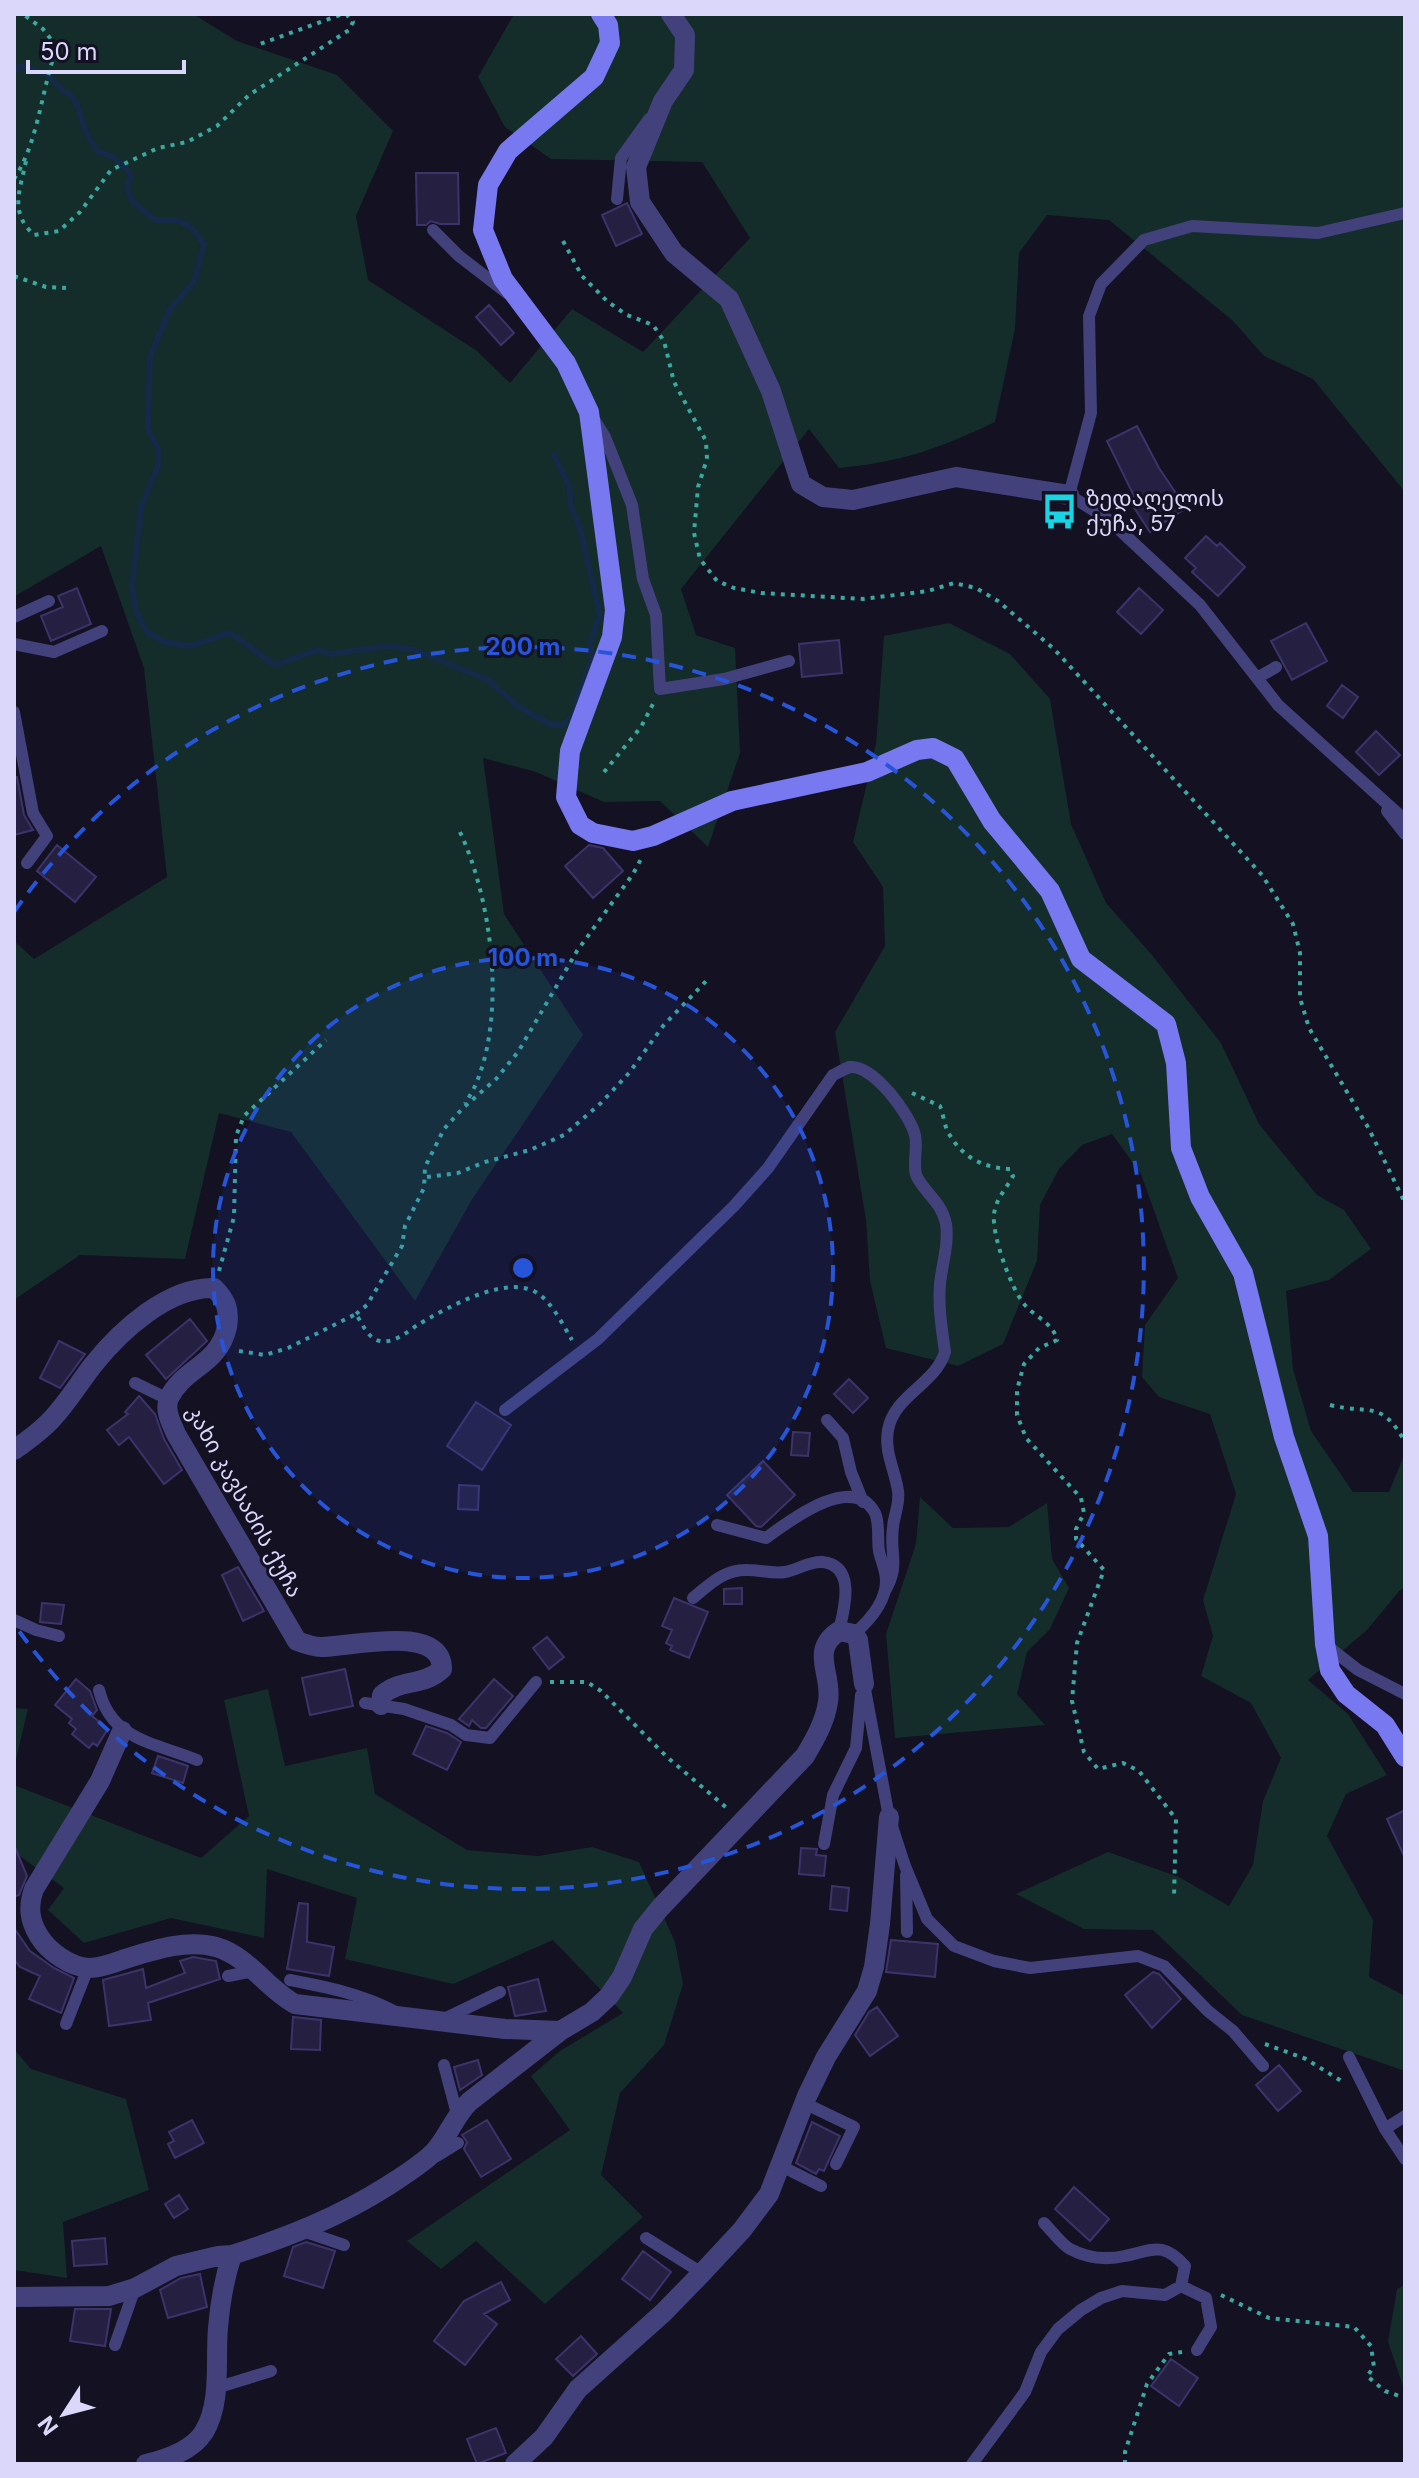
<svg xmlns="http://www.w3.org/2000/svg" width="1419" height="2478" font-family="Inter,'Noto Sans Georgian',sans-serif">
<rect width="100%" height="100%" fill="#131122"/>
<!-- green -->
<path fill="#142c2a" d="M14,14H193L237,41L337,75L393,131L356,216L368,280L477,351L510,383L572,309L643,352L750,238L702,162L551,159L505,127L478,77L514,14H1405V492L1313,379L1264,356L1232,320L1109,220L1047,215L1019,253L1015,329L995,422C938,449 902,462 839,468L809,429L681,589L696,635L735,648L740,753L708,847L660,801L604,802L536,772L483,758L504,914L583,1035L471,1201L415,1301L291,1132L219,1113L185,1259L80,1255L14,1300V941L34,959L167,877L144,668L101,546L15,596Z
M949,623L1010,654L1050,699L1071,824L1106,903L1152,955L1221,1043L1259,1124L1317,1195L1344,1210L1371,1249L1329,1280L1286,1291L1293,1369L1311,1431L1353,1492H1389L1405,1453V1588L1400,1590L1367,1630L1308,1680L1348,1714L1387,1775L1346,1794L1327,1836L1373,1920L1369,1977L1405,1996V2071L1242,2015L1153,1930L1084,1929L1016,1894L1108,1852L1179,1877L1229,1906L1253,1865L1263,1801L1281,1758L1251,1703L1201,1676L1213,1636L1203,1600L1236,1494L1210,1414L1159,1397L1142,1377L1145,1325L1178,1278L1141,1174L1112,1134L1082,1145L1059,1169L1040,1205L1037,1261L1003,1344L958,1366L886,1348L870,1281L866,1220L835,1032L885,946L883,887L853,842L876,744L884,636Z
M920,1497L953,1528L1009,1527L1047,1503L1052,1559L1069,1588L1050,1629L1027,1652L1017,1694L1045,1725L895,1738L886,1634L916,1544Z
M268,1689L285,1766L367,1748L375,1794L467,1850L538,1856L592,1847L639,1862L675,1942L683,1984L664,2045L620,2093L601,2175L643,2217L545,2304L476,2241L441,2269L407,2241L570,2130L531,2076L560,2051L623,2013L553,1940L453,1984L345,1959L357,1898L267,1869L264,1938L171,1918L84,1943L48,1910L64,1888L14,1852V1785L201,1858L249,1816L224,1700Z
M14,1708L28,1709L14,1768Z
M14,2049L31,2069L126,2099L149,2190L63,2222L67,2278L14,2270Z
M1405,2285V2392L1388,2342L1397,2289Z"/>
<g fill="none" stroke-linecap="round" stroke-linejoin="round">
<!-- stream -->
<path stroke="#152a48" stroke-width="6" d="M14,70L20,66L47,74L62,90L71,95L78,107L86,133L97,151L115,158L131,174L127,187L132,201L155,220H178L192,228L204,244L194,282L170,309L150,357L148,429L158,449V466L141,507L132,586L136,612L148,633L165,642L190,646L229,633C247,641 258,655 275,665L318,650L331,654L388,646L415,650L488,680L519,707L550,724L562,726L575,713L577,699L592,659L590,642L600,615L580,528L571,507L569,485L554,455"/>
</g>
<!-- building -->
<path fill="#251f41" stroke="#3d336b" stroke-width="2" d="M416,173H458L459,224H440L431,221L426,225H417Z
M627,203L642,234L616,246L602,215Z
M489,305L514,333L501,345L476,317Z
M1137,426L1159,468L1186,508L1150,532L1129,500L1134,496L1107,441Z
M1206,536L1217,546L1220,543L1245,567L1218,596L1192,572L1196,568L1185,558Z
M77,588L91,624L51,641L41,616L63,607L58,596Z
M1139,588L1163,610L1141,634L1117,612Z
M1306,623L1327,661L1292,680L1271,641Z
M839,640L842,673L802,677L799,644Z
M1342,685L1358,697L1343,718L1327,706Z
M1376,731L1400,755L1379,775L1356,752Z
M17,777L24,815L33,830L14,835V778Z
M57,845L96,877L75,902L37,871Z
M589,845L603,848L623,871L593,898L565,866Z
M190,1319L207,1341L166,1379L146,1355Z
M59,1341L85,1354L60,1388L40,1378Z
M849,1379L868,1398L853,1413L834,1394Z
M139,1396L155,1414L164,1439L182,1470L164,1484L129,1437L119,1445L107,1430L128,1414L125,1412Z
M476,1402L511,1425L482,1470L447,1446Z
M793,1432L810,1433L808,1456L791,1455Z
M763,1461L795,1495L761,1527L756,1526L727,1495Z
M459,1485L479,1486L478,1510L458,1509Z
M238,1567L264,1611L243,1621L222,1575Z
M742,1588V1604H724V1589Z
M674,1598L708,1612L689,1658L670,1650L672,1646L666,1643L672,1630L662,1626Z
M42,1603L64,1605L61,1624L40,1622Z
M547,1637L564,1657L549,1669L533,1648Z
M345,1669L353,1706L310,1715L302,1678Z
M76,1679L90,1691L97,1710L92,1716L108,1729L97,1746L93,1743L89,1748L72,1734L76,1729L69,1723L72,1719L55,1705Z
M494,1679L513,1696L486,1728H481L472,1720L469,1726L459,1719Z
M426,1726L447,1733L461,1742L447,1770L413,1754Z
M158,1756L188,1766L183,1783L152,1773Z
M1405,1810V1858L1387,1819Z
M14,1845L27,1876L19,1895L14,1897Z
M801,1848L817,1849L816,1855L826,1856L824,1876L799,1874Z
M832,1886L849,1888L847,1911L830,1909Z
M299,1903L308,1904L307,1942L334,1947L329,1976L287,1969Z
M14,1928L30,1951L54,1968L74,1978L61,2013L29,1999L40,1976L20,1967L14,1959Z
M891,1940L938,1944L935,1977L886,1972Z
M193,1957L216,1961L220,1979L148,2003L151,2020L109,2026L103,1980L143,1969L146,1988L185,1973L180,1961Z
M1153,1972L1159,1974L1181,1999L1152,2028L1125,1995Z
M538,1979L546,2011L515,2016L508,1987Z
M877,2007L898,2036L870,2056L855,2035L869,2012Z
M293,2017L321,2020L320,2050L291,2049Z
M478,2060L482,2075L460,2090L454,2067Z
M1279,2065L1301,2091L1278,2111L1256,2085Z
M192,2120L204,2143L175,2158L168,2144L174,2141L169,2132Z
M487,2120L511,2159L481,2177L464,2149L467,2142L462,2135Z
M812,2122L840,2136L824,2171L819,2169L816,2174L796,2163Z
M1074,2187L1109,2219L1090,2241L1055,2209Z
M179,2195L188,2209L174,2218L165,2204Z
M105,2238L107,2264L74,2266L72,2241Z
M306,2242L335,2251L323,2288L284,2276L293,2247Z
M643,2251L671,2272L650,2300L622,2279Z
M200,2274L207,2307L168,2318L160,2290L181,2278Z
M501,2282L510,2300L484,2314L497,2324L465,2365L434,2341L464,2301Z
M75,2309H111L105,2346L70,2341Z
M581,2336L597,2354L573,2376L556,2359Z
M1171,2359L1198,2378L1179,2406L1151,2386Z
M496,2428L506,2453L477,2464L467,2439Z"/>
<g fill="none" stroke-linecap="round" stroke-linejoin="round">
<!-- path -->
<path stroke="#3ca9a0" stroke-width="4" stroke-dasharray="4 6" stroke-linecap="butt" d="M26,161C20,191 9,212 34,235L59,231L80,212L111,170L158,148L187,142L217,126L249,95L349,30L353,22L347,15H340L260,44
M14,179C39,141 41,90 57,47L43,29L23,14
M563,241L582,276L608,302L627,315L653,325L664,341L674,382L706,441L707,459L698,487L694,533L700,559L717,581L734,588L761,593L863,599L928,591L954,583L976,588L998,601L1054,649L1262,875L1293,924L1300,953V998L1309,1028L1369,1129L1405,1203
M14,276L46,287L66,288
M604,772L641,727L654,702
M460,832C491,898 505,1006 479,1076C476,1086 470,1095 465,1104
M912,1093L940,1106C943,1113 944,1123 947,1130C960,1156 982,1168 1010,1169L1013,1176C1006,1189 995,1200 994,1215C992,1236 1011,1288 1024,1304C1035,1317 1053,1323 1057,1340L1039,1348L1024,1364L1017,1390V1415L1026,1438L1081,1498L1084,1513L1076,1529V1539L1104,1570L1077,1643L1072,1701L1084,1752L1098,1769L1123,1763L1139,1771L1176,1819L1174,1897
M427,1177L458,1173L485,1162L530,1150L564,1135L601,1103L629,1073L663,1026L708,979
M219,1271L234,1217L236,1136L244,1116L326,1040
M356,1314L367,1305L402,1246L405,1226L424,1188L425,1167L444,1129L463,1108L496,1079L518,1052L577,951L633,874L641,859
M239,1351L265,1355L288,1348L356,1314C362,1323 368,1339 380,1341C394,1344 408,1331 419,1324C447,1308 510,1271 540,1295C554,1306 563,1325 572,1340
M1330,1405C1370,1415 1381,1399 1405,1442
M550,1682H587L601,1691L667,1757L728,1809
M1265,2044L1306,2059L1343,2082
M1221,2295L1269,2318L1354,2327L1371,2346L1374,2367L1367,2376L1385,2391L1405,2398
M1125,2464V2452L1147,2384L1169,2354L1182,2352"/>
<!-- lane -->
<path stroke="#42417c" stroke-width="12" d="M617,199L621,158L649,119
M1405,213L1318,233L1192,226L1144,240L1101,284L1089,316L1091,413L1069,495L1109,520L1200,605L1278,705L1405,820
M433,230L459,256L507,293
M595,421L605,437L632,505L643,579L656,615L660,689L724,679L789,661
M14,617L49,601
M14,644L54,652L102,631
M1257,678L1276,667
M14,712L33,813L47,836L27,863
M1387,811L1405,834
M135,1383L168,1399
M505,1410L598,1339L734,1206L768,1168L833,1075C838,1073 845,1068 850,1067C874,1065 910,1115 915,1135C918,1148 912,1167 917,1177C926,1194 942,1203 946,1224C949,1244 942,1264 940,1284C938,1307 942,1330 945,1352C935,1385 894,1395 888,1430C884,1452 895,1470 898,1491C900,1504 894,1515 893,1527C889,1556 901,1564 884,1593
M827,1420L843,1438L851,1472L863,1502
M717,1525L766,1538C788,1522 853,1471 875,1513C880,1524 877,1539 879,1551C881,1561 886,1570 886,1581C886,1602 869,1621 854,1634
M693,1598C710,1584 724,1569 748,1570C760,1570 773,1574 785,1572C798,1570 809,1561 822,1562C857,1565 844,1610 839,1631
M14,1620L36,1630L59,1636
M1326,1645L1358,1670L1405,1694
M864,1684L889,1817L905,1866L927,1919L954,1946L994,1961L1030,1968L1138,1956L1164,1966L1208,2011L1233,2031L1263,2066
M99,1690C111,1740 155,1743 197,1760
M365,1703L404,1709L451,1725L466,1735L490,1738L536,1682
M824,1844L833,1795L856,1748L861,1695
M906,1875L907,1932
M228,1976L254,1971
M290,1980C327,1987 361,1994 394,2011
M442,2020L500,1992
M66,2024L88,1968
M1349,2057L1385,2129L1405,2159
M444,2065L457,2114
M804,2103L854,2127L836,2164
M1385,2129L1405,2116
M437,2156L458,2143
M781,2166L821,2186
M303,2231L344,2245
M646,2238L702,2273
M1181,2286L1206,2298L1211,2327L1197,2350
M115,2345L135,2288
M216,2388L271,2371
M972,2464L1025,2392L1041,2352L1058,2329L1081,2310L1101,2298L1122,2291L1165,2295L1181,2286L1185,2266C1163,2241 1153,2250 1125,2256C1107,2260 1087,2258 1070,2249C1061,2244 1052,2231 1044,2223"/>
<!-- street -->
<path stroke="#42417c" stroke-width="20" d="M671,14L685,35L684,70L663,101L636,167L640,202L674,253L729,299L771,391L801,484L823,497L853,500L956,477L1069,495
M14,1450C27,1441 41,1431 52,1419C68,1402 79,1383 93,1365C121,1330 168,1287 214,1288C226,1300 230,1310 227,1327C219,1365 183,1368 169,1398C164,1410 171,1422 176,1434L297,1641C305,1644 313,1647 321,1647C351,1647 442,1623 442,1669C423,1687 402,1678 382,1695L381,1705
M122,1731L100,1781L34,1889C28,1906 29,1920 39,1936C48,1951 70,1967 89,1968C101,1968 114,1963 125,1959C154,1950 186,1939 216,1947C248,1956 267,1989 295,2004L505,2029L560,2031
M14,2297L109,2296L135,2288L176,2266L218,2256L232,2255C288,2237 339,2217 389,2185C404,2175 421,2165 434,2152C448,2137 454,2117 469,2102L560,2031L592,2012L609,1996L622,1977L643,1929L660,1908L805,1756C815,1739 825,1722 828,1702C833,1674 809,1651 839,1631L854,1634L858,1640L864,1684
M146,2464C167,2459 192,2451 204,2432C222,2402 215,2361 218,2328C220,2304 224,2279 232,2255
M515,2464L544,2437L578,2389L663,2313L702,2273L742,2230L769,2194L807,2096L826,2057L867,1991L874,1967L880,1924L889,1817"/>
<!-- secondary -->
<path stroke="#7878f0" stroke-width="20" d="M601,14L608,25L610,43L594,77L508,151L488,185L483,230L503,279L566,363L589,412L615,610L612,637L570,751L566,797L580,825L593,833L633,841L653,836L732,801L867,772L917,750L933,748L955,759L992,821L1050,891L1081,959L1166,1024L1176,1063L1181,1148L1200,1197L1243,1273L1284,1437L1318,1536L1325,1644L1330,1670L1346,1694L1385,1725L1405,1757"/>
</g>
<!-- distance rings -->
<circle cx="523" cy="1268" r="310" fill="#2655da" fill-opacity=".12"/>
<g fill="none" stroke="#2655da" stroke-width="4" stroke-dasharray="14 10">
<circle cx="523" cy="1268" r="310"/>
<path d="M14 912A621 621 0 1 1 14 1624"/>
</g>
<!-- icons -->
<defs>
<symbol id="bus-bare" viewBox="-9 -9 18 18"><path d="M-5-6H5V4H4V6H2V4H-2V6H-4V4H-5ZM-3.5-4V0h7V-4ZM-3.5 1.2v1.5H-2V1.2ZM2 1.2v1.5H3.5V1.2Z" fill="#19d4e4" stroke="#131122" stroke-width="2.5" paint-order="stroke"/></symbol>
</defs>
<g fill-rule="evenodd">
<use href="#bus-bare" x="1034" y="486" width="51" height="51"/>
</g>
<g text-anchor="middle" dominant-baseline="central" stroke-width="6" stroke-linejoin="round" paint-order="stroke">
<!-- poi labels -->
<g font-size="22" fill="#dad7fb" stroke="#131122" text-anchor="start">
<text x="1086" y="498">ზედაღელის<tspan x="1086" dy="25">ქუჩა, 57</tspan></text>
</g>
<!-- street labels -->
<g font-size="22" fill="#dad7fb" stroke="#131122">
<text transform="translate(245 1501) rotate(61)">კახი კავსაძის ქუჩა</text>
</g>
</g>
<circle cx="523" cy="1268" r="12" fill="#2655da" stroke="#131122" stroke-width="4"/>
<g font-size="24" text-anchor="middle" font-weight="bold" fill="#2655da" stroke="#131122" stroke-width="6" stroke-linejoin="round" paint-order="stroke">
<text x="523" y="655">200 m</text>
<text x="523" y="966">100 m</text>
</g>
<!-- border -->
<rect width="1419" height="2478" fill="none" stroke="#dad7fb" stroke-width="32"/>
<!-- north arrow -->
<g transform="translate(64 2414) rotate(234)" stroke="#131122" stroke-width="6" paint-order="stroke">
<path d="M0-6L14 30L0 20L-14 30Z" fill="#dad7fb"/>
<text y="-12" font-size="22" font-weight="bold" text-anchor="middle" fill="#dad7fb">N</text>
</g>
<!-- scale -->
<path d="M28 60v12h156v-12" fill="none" stroke="#dad7fb" stroke-width="4"/>
<text x="40" y="60" font-size="24" fill="#dad7fb" stroke="#131122" stroke-width="6" paint-order="stroke">50 m</text>
</svg>
